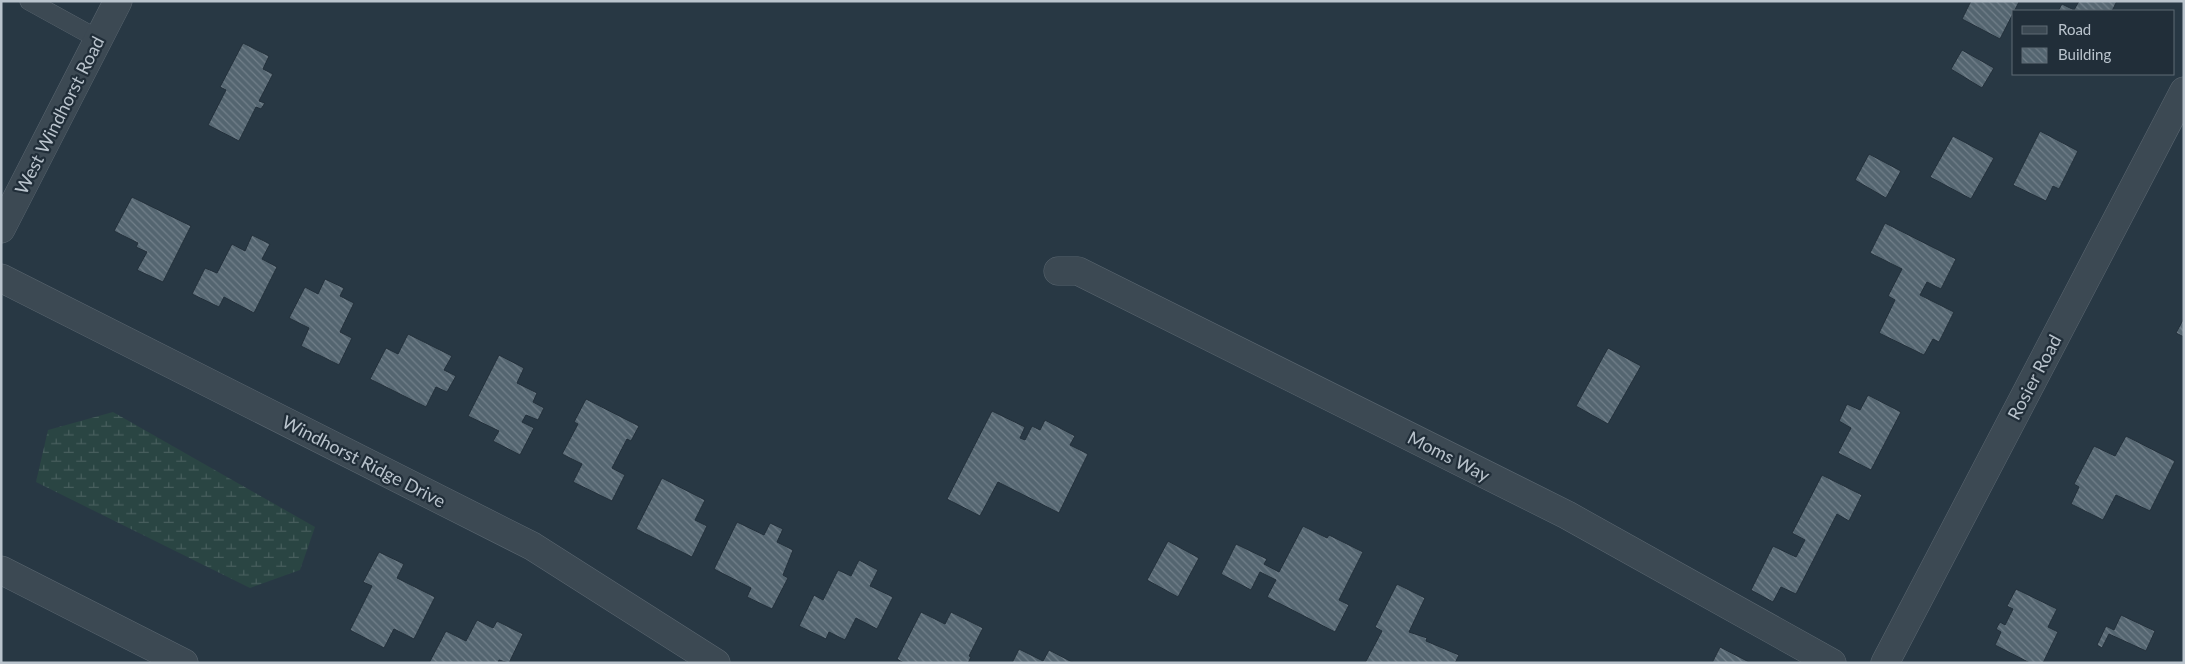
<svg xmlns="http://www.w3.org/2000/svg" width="2185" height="664" font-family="Lato,sans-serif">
<defs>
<pattern id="wetland-marsh" width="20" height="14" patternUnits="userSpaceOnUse" patternTransform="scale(1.25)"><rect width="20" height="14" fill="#2a4543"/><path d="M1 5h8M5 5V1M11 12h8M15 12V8" fill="none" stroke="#475e5d"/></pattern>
<pattern id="building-back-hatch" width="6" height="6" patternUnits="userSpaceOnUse" patternTransform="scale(1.25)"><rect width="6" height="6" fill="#546570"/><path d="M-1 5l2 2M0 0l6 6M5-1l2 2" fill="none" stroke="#72808a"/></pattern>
</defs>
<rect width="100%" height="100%" fill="#283844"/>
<!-- wetland -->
<path fill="url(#wetland-marsh)" d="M113,412L315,527L300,570L250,588L36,482L48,430Z"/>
<!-- building -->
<path fill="url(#building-back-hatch)" stroke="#23303b" d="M1971,1H2017L2019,2L2000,39L1962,19Z
M2079,1H2117L2112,11H2058L2062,4L2074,10Z
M243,43L269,56L263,69L273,74L259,101L265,103L261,109L256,107L239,141L208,125L226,90L220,87Z
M1962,50L1994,68L1982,88L1951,69Z
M2040,131L2078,151L2059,189L2053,186L2046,201L2013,185Z
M1953,136L1994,158L1971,199L1930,177Z
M1869,154L1901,171L1886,198L1855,180Z
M132,197L191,226L163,282L137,270L147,252L136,247L138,243L114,231Z
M1885,223L1956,259L1941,289L1927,282L1920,295L1954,312L1939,342L1933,339L1924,355L1879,333L1895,300L1888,296L1902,269L1870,253Z
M252,235L270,244L262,259L277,267L254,313L224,297L219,307L192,294L205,268L217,273L232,244L245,251Z
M325,279L344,288L340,296L354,303L340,332L352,338L339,365L301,346L309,328L289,318L305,287L318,294Z
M2184,318V337L2176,333Z
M408,334L452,356L444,370L456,376L447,392L436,387L426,407L370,379L386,348L398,354Z
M1608,348L1641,366L1608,424L1576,406Z
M499,355L524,368L517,383L537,393L533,402L544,408L538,420L526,415L522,422L534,428L520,455L493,441L499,431L468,416Z
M1868,395L1901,412L1871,470L1838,453L1851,428L1839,421L1847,404L1860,410Z
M586,399L639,426L631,441L627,439L612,468L625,475L612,501L573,482L582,464L562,454L578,424L574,422Z
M992,411L1025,427L1020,438L1025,440L1032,426L1040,430L1045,420L1075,436L1070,445L1088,454L1059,513L998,482L980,516L947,499Z
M2126,436L2175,461L2150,511L2116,495L2103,520L2071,504L2079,487L2074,484L2094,446L2115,456Z
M1822,475L1862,495L1849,521L1837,514L1796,594L1781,587L1773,602L1751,590L1773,546L1796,557L1805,540L1792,533Z
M662,478L705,500L695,520L707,526L692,557L636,529Z
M737,522L764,535L770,523L783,529L777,542L793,550L783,575L788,578L772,609L747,597L751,588L714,569Z
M1303,526L1327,538L1329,535L1363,552L1339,600L1349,605L1335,632L1267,597L1276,580L1260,572L1251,590L1221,574L1236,544L1267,559L1264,564L1279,572Z
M1168,541L1199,558L1178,597L1147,580Z
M379,552L404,564L397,578L435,597L414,639L394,629L384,648L350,630L372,586L363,582Z
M859,560L878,570L870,586L893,597L877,629L856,618L845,640L829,632L826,639L799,626L814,595L823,600L838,570L851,576Z
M1397,584L1425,598L1409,632L1427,638L1426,641L1459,655L1455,663H1365L1382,631L1375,627Z
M2016,589L2057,609L2048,627L2058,632L2043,663H2030L1995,645L2001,632L1996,629L2000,622L2005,625L2013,609L2007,606Z
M921,612L945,624L951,612L983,628L969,656L971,657L968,663H904L897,659Z
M2121,615L2155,631L2146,651L2109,634L2102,648L2097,645L2106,626L2114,630Z
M477,620L493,628L497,621L523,634L509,663L499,660L498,663H429L446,631L466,641Z
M1720,647L1751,663H1712Z
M1019,649L1043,661L1049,650L1074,663H1012Z"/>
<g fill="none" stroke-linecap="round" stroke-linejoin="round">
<defs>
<path id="service" d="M29,1L98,39"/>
<path id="minor" d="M1058,271H1078L1567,515L1832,663
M1,278L532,546L716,663
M1,570L184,663
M1885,663L2184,91"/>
<path id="tertiary" d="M1,229L118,1"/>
</defs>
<!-- service casing -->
<use href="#service" stroke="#5b6771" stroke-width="19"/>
<!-- minor casing -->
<use href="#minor" stroke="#5b6771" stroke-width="29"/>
<!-- tertiary casing -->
<use href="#tertiary" stroke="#5b6771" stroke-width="29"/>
<!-- service -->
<use href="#service" stroke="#3c4953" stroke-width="18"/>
<!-- minor -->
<use href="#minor" stroke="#3c4953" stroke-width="28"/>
<!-- tertiary -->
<use href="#tertiary" stroke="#3c4953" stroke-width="28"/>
</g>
<g text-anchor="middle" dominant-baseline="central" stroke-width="4.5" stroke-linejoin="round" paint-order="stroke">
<!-- street labels -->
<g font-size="18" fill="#bac4cd" stroke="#212e39">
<text transform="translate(59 115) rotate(-63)">West Windhorst Road</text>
<text transform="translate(2034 377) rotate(-62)">Rosier Road</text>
<text transform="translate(1449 456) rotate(27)">Moms Way</text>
<text transform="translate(364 461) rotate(27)">Windhorst Ridge Drive</text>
</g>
</g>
<!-- border -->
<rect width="2185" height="664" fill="none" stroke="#bac4cd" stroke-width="5"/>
<!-- legend -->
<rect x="2012" y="10" width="162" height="65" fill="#212e39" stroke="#5e6a74"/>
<rect x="2022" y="26" width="25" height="8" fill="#3c4953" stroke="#5e6a74"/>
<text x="2058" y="35" font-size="15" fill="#bac4cd">Road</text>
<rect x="2022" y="48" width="25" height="15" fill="url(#building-back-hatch)" stroke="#5e6a74"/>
<text x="2058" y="60" font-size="15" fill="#bac4cd">Building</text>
</svg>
